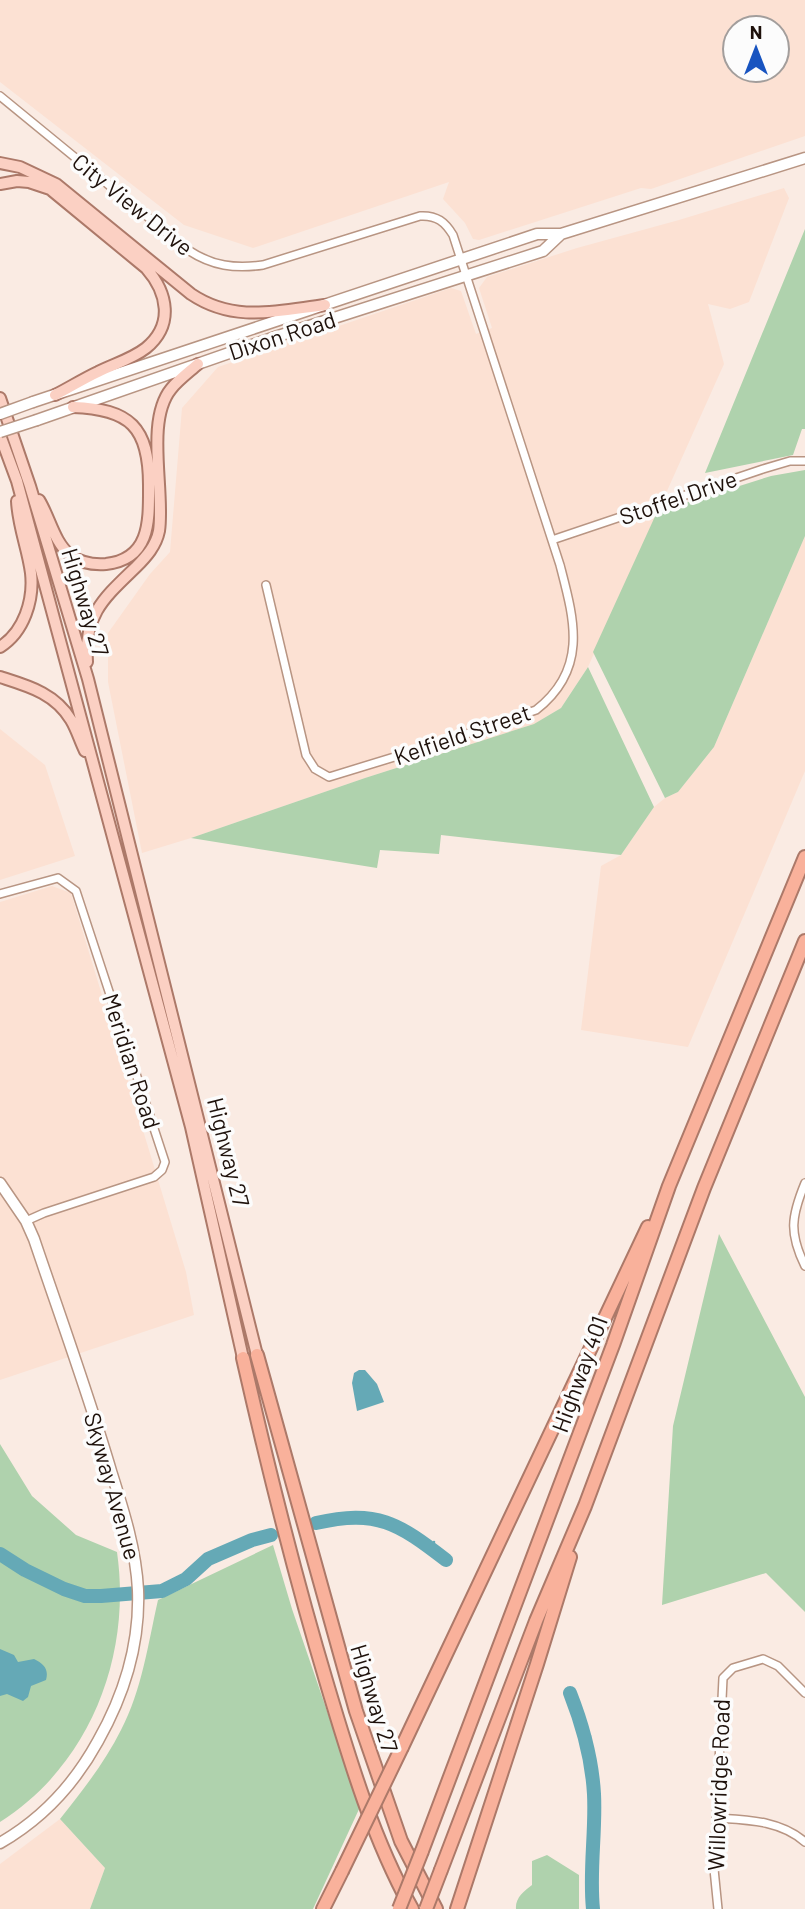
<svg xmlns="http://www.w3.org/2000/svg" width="805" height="1909" font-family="Barlow,sans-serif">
<rect width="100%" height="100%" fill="#faebe3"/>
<!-- built -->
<path fill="#fce1d3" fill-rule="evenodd" d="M0,0H805V136L651,189L641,188L479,240L473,239L465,223L443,199L449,182L253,248L184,225L0,82ZM735,28H777V70H735Z
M784,188L789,198L749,302L730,309L708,304L724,364L588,667L561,708L534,724L365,778L191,838L142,853L108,682V633L150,574L170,552L182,408L218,367L451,288L461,291L476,334L492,328L479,288L487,277L577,248L679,220Z
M805,536V771L688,1047L581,1030L601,866L621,855L654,807L665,798L678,792L714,747Z
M0,729L45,765L75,856L0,880Z
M52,886L71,893L186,1272L194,1315L0,1380V902Z
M60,1819L105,1868L90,1909H0V1864Z"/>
<!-- green -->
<path fill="#afd2ad" d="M805,229V429H802L793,455L705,473Z
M805,470V536L714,747L678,792L665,798L593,652L657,512L771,476Z
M588,667L654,807L621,855L441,835L439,854L380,850L377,868L191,838L365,778L534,724L561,708Z
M719,1234L805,1397V1612L766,1573L662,1605L673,1426Z
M0,1444L32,1496L76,1535L117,1552C132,1656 90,1765 0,1822Z
M273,1545L292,1609L360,1807L313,1909H90L105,1868L60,1819C83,1790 105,1762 121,1730C142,1690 148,1644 158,1600Z
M547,1855L579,1875V1909H516C515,1898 524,1891 532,1885V1861Z"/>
<!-- water -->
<path fill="#65a9b6" d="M359,1370H365L377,1384L384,1402L357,1411L352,1383L354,1373Z
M0,1649L14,1655L18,1662L34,1659C44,1664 49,1669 46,1680L31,1686L28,1697L23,1701L7,1694L0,1696Z"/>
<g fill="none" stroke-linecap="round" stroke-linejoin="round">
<!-- stream -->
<path stroke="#65a9b6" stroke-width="2.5" d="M432,1550L434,1542
M586,1742L590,1736"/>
<!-- river -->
<path stroke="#65a9b6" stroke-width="14" d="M316,1523C377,1509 398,1523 446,1560
M0,1554L25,1570L64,1589L85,1596H101L162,1591L186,1579L208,1559L252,1540L271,1535
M570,1693C583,1726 592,1759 594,1794C596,1832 589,1871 593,1909"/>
<defs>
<path id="street" d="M0,96L188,250C212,266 235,269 263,265L420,216C437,215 445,222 453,235L560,565C574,619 589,669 536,710L440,743L329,777L315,769L306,755L266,585
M552,540L763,469L790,461H805
M0,894L58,878L76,891L165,1162L162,1170L154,1177L44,1213L26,1221
M805,1183C791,1217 789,1233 805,1266
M716,1818C747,1820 780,1820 805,1842
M718,1909L714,1869L723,1678L733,1668L763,1659L778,1666L805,1693"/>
<path id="secondary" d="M33,402L537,234H561L805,158
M37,420L278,336L543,251L561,234
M0,1183L26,1221L34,1239C60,1316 88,1393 111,1471C123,1509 136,1549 138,1590C140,1643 124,1695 98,1741C75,1783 42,1819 0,1843"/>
<path id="primary" d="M0,163L20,167L56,184L191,294C234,323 276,311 325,305
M0,184L17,181L29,182L50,189L146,268C168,293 174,325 146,348C132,359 114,364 98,372C83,379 69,388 55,395
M0,398L30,486L88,679L257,1355
M0,435L17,481L191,1127L243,1358
M39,500C50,518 54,542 70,555C81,563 93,565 106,564C151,559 149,520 149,485C149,427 130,409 73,407
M0,647C24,632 34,600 31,573C28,549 18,526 17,501
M87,662C84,614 104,598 136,567C146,557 156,546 159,531C165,492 145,421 171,389C178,380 189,372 198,364
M0,677C28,686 55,693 71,720C77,730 80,741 85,751"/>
<path id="highway" d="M257,1355L356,1711L401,1841L436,1909
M243,1358C268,1468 295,1577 327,1684C350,1761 373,1839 412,1909
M402,1747L648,1227
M422,1851L613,1345L669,1186L805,857
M441,1870L536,1621L585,1506L704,1188L805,941
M323,1909L342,1871
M457,1909L537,1664L570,1557"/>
</defs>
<!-- street casing -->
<use href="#street" stroke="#b89583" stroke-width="10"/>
<!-- secondary casing -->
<use href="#secondary" stroke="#b89583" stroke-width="13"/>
<!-- primary casing -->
<use href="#primary" stroke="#ac7969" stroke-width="14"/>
<!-- highway casing -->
<use href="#highway" stroke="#ac7969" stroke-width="16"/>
<!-- street -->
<use href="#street" stroke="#fff" stroke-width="7"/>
<!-- secondary -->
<use href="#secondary" stroke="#fff" stroke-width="10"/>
<!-- primary -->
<use href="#primary" stroke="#fbd0c3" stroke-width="10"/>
<!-- highway -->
<use href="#highway" stroke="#f9b19b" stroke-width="12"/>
<defs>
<path id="secondary-bridge" d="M0,414L33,402
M0,432L37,420"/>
<path id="highway-bridge" d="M342,1871L402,1747
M399,1909L422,1851
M426,1909L441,1870"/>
</defs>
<!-- secondary-bridge casing -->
<use href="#secondary-bridge" stroke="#b89583" stroke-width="13" stroke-linecap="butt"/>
<!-- highway-bridge casing -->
<use href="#highway-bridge" stroke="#ac7969" stroke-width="16" stroke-linecap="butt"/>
<!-- secondary-bridge -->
<use href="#secondary-bridge" stroke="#fff" stroke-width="10"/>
<!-- highway-bridge -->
<use href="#highway-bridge" stroke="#f9b19b" stroke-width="12"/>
</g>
<g text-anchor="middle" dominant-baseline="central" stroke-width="7" stroke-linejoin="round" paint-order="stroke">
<!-- street labels -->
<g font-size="23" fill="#1e110b" stroke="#fcfcfc">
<text transform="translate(133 204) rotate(39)">City View Drive</text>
<text transform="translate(282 335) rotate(-18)">Dixon Road</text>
<text transform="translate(678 497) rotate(-19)">Stoffel Drive</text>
<text transform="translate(86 602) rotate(73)">Highway 27</text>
<text transform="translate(462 734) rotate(-19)">Kelfield Street</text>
<text transform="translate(132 1061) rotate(72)">Meridian Road</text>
<text transform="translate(229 1152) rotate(76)">Highway 27</text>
<text transform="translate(579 1374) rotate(-70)">Highway 401</text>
<text transform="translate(113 1486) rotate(74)">Skyway Avenue</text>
<text transform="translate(375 1698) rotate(73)">Highway 27</text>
<text transform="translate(718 1785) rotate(-88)">Willowridge Road</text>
</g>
</g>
<!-- north arrow -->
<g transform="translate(756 49)"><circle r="33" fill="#fcfcfc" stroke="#a39e9c" stroke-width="2"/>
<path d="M0-5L12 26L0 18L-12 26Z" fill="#1854c0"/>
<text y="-10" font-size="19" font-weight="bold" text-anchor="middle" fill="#1e110b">N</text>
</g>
</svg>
